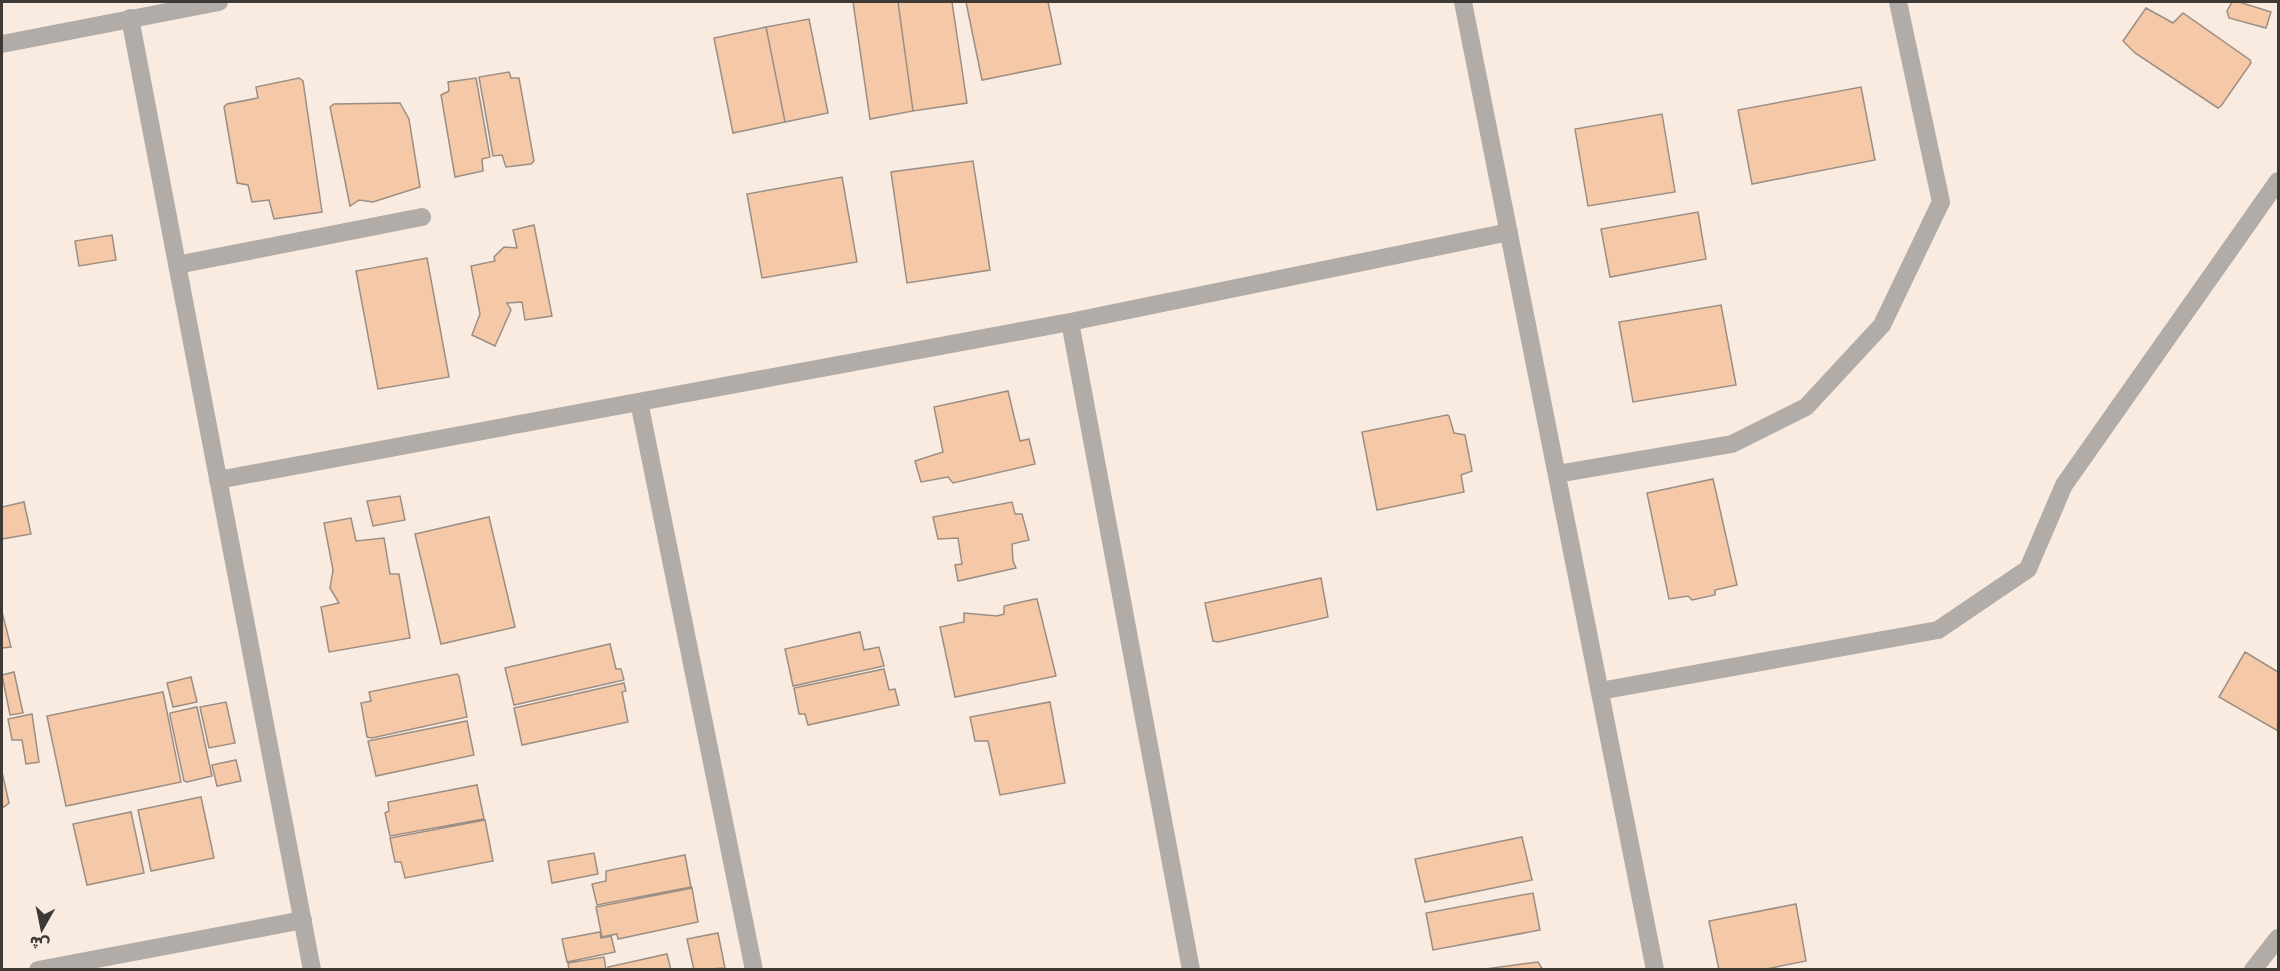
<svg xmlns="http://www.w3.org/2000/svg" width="2280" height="971" font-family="Rubik,'Noto Sans Arabic',sans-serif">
<rect width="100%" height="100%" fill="#f9ebe0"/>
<!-- building -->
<path fill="#f5c9a7" stroke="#9b8e84" stroke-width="1.5" d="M853,2H898L913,111L870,119Z
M898,2H952L967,103L913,111Z
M966,2H1048L1061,64L982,80Z
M2232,2H2239L2271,12L2266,28L2229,18L2227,11Z
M2146,8L2173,23L2183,13L2250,60L2251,63L2221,106L2218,108L2135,53L2123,41Z
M809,19L828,113L785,122L766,27Z
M766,27L785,122L733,133L714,38Z
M509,72L511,78H519L534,161L531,164L506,167L502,155L493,156L479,77Z
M299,78L303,81L322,212L274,219L269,200L252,202L248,185L237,183L224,107L227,104L258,98L256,87Z
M476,78L490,157L482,159L483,171L455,177L441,95L449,91L448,82Z
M1861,87L1875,160L1752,184L1738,110Z
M400,103L409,119L420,187L373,202L359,200L350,206L330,107L334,104Z
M1662,114L1675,192L1588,206L1575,129Z
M973,161L990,270L907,283L891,172Z
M842,177L857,262L762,278L747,194Z
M1698,212L1706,259L1610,277L1601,229Z
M534,225L552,316L525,320L522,302L507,303L511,310L495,346L472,335L480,314L471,266L495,261L494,257L504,247L517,248L513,230Z
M112,235L116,260L79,266L75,241Z
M427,258L449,377L378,389L356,271Z
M1721,305L1736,385L1633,402L1619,322Z
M1008,391L1020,441L1029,439L1035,464L953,483L948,477L921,482L915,461L943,452L934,407Z
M1447,415L1449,416L1454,433L1465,435L1472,471L1461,475L1464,492L1377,510L1362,432Z
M1713,479L1737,585L1715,590V595L1692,600L1688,596L1669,599L1647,493Z
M400,496L405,520L373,526L367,501Z
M24,502L31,534L2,539V507Z
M1012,502L1015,514H1022L1029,540L1012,544L1013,561L1016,568L958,581L955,565L962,564L958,538L938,539L933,517Z
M489,517L515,627L441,644L415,534Z
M351,518L356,541L384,538L390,574H399L410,638L329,652L321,607L339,603L330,588L333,570L324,523Z
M1321,578L1328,617L1218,642L1213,641L1205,603Z
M1035,599H1037L1056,676L955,697L940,627L964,622V613L997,616L1004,614V606Z
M2,612L11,647L2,648Z
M860,632L864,650L879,647L884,666L793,686L785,649Z
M610,644L616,669H621L624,680L514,705L505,668Z
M2245,652L2278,672V731L2219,697Z
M884,669L889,690L895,689L899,705L808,725L805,714H799L794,688Z
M14,672L23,713L10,715L2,675Z
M457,674L459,676L467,717L372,738L367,737L361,703L371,701L369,692Z
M191,677L197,702L173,707L167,683Z
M624,683L626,691L622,692L628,722L522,745L514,708Z
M163,692L181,782L66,806L47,716Z
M226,702L235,743L209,748L200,707Z
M1050,702L1065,783L1000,795L988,741H975L970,717Z
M197,707L212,776L187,782L184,781L170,716V713Z
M32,714L39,762L26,764L22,740H12L8,719Z
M467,721L474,755L376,776L368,741Z
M236,760L241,781L217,786L212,765Z
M2,772L9,803L4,807L2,806Z
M477,785L484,819L390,836L385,813L389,811L388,802Z
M201,797L214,858L151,871L138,810Z
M131,812L144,873L87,885L73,824Z
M485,820L493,861L405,878L401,862H395L390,838Z
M1522,837L1532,880L1425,902L1415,859Z
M594,853L598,874L552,883L548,861Z
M685,855L691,887L597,905L592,884L606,881V871Z
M692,888L698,922L618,939L617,934L602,937L596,907Z
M1533,893L1540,930L1433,950L1426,913Z
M1796,904L1806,961L1761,970H1719L1709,921Z
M600,932L601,938L611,936L615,952L567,962L562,939Z
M718,933L725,968L694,970L687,939Z
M667,954L671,970H608V967Z
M604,957L606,970H569L568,963Z
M1538,962L1543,970H1478Z"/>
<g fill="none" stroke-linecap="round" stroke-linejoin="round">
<!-- minor -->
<path stroke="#b1aca7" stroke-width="18" d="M1463,2L1655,970
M130,18L312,970
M2,44L219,2
M177,265L422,217
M1070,322L1191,970
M639,402L754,970
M1557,474L1732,444L1806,407L1882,325L1941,202L1898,2
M218,480L1070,322L1509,232
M1600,691L1938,630L2028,569L2064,485L2278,181
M38,970L303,920
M2253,970L2278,938"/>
</g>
<!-- border -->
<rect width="2280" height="971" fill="none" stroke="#3e3935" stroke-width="6"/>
<!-- north arrow -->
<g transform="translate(42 929) rotate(189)" stroke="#f9ebe0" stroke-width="4.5" paint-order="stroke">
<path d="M0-4.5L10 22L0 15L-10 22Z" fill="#3e3935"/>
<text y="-9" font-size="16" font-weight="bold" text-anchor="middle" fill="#3e3935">ش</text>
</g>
</svg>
